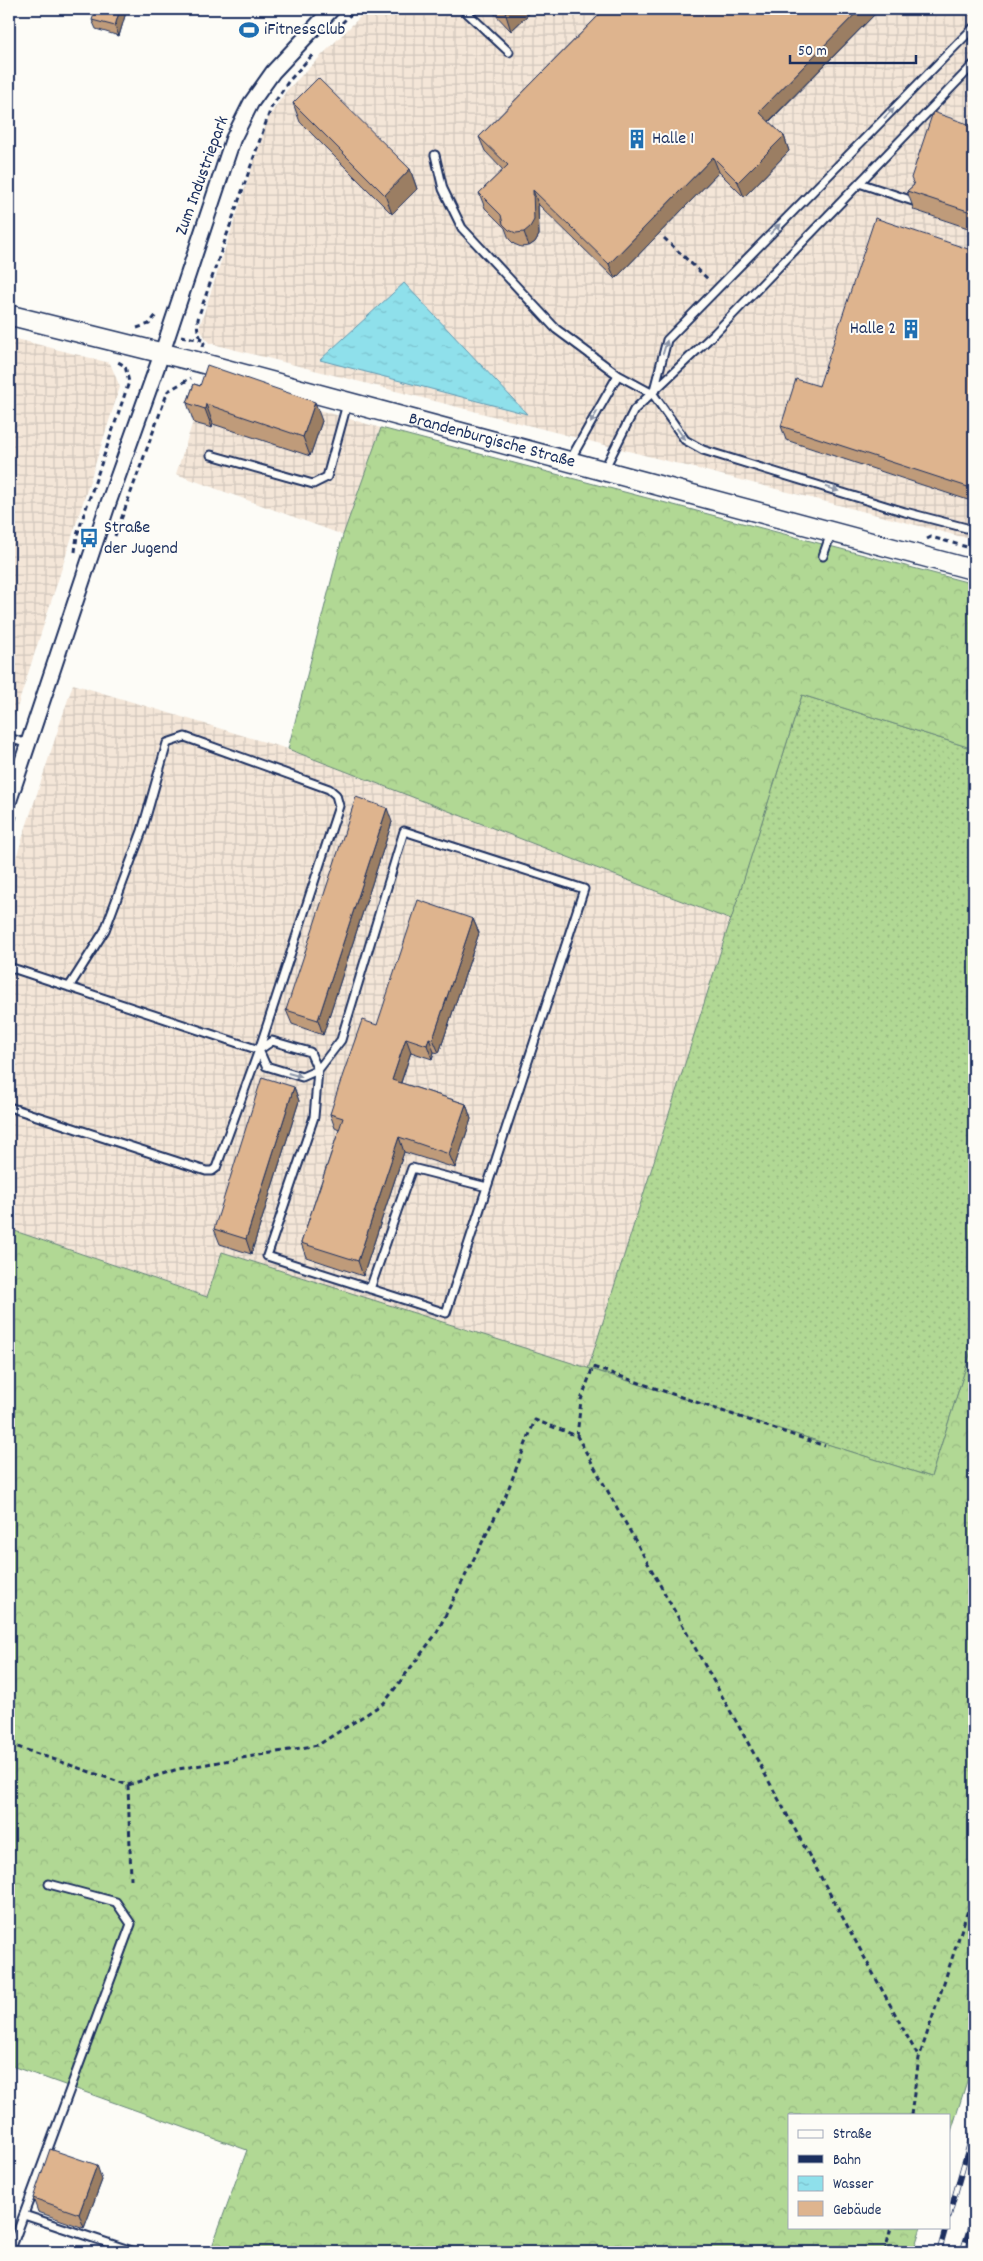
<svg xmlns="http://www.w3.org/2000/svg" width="983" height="2261" font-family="Dekko,sans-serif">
<defs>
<pattern id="industrial-grid" width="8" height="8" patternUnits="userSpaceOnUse" patternTransform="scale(1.25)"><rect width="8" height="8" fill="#f4e6d8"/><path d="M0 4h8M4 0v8" fill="none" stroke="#d1c6bc"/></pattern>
<pattern id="grass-dots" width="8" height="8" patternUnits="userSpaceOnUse" patternTransform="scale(1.25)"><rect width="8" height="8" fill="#b1d894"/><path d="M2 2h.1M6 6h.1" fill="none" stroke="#98ba82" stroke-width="1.8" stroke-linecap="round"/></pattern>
<pattern id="forest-crowns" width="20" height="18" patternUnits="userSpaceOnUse" patternTransform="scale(1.25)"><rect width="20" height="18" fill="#b1d894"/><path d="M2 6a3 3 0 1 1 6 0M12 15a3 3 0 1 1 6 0" fill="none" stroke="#98ba82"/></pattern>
<pattern id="water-ripples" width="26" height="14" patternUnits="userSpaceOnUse" patternTransform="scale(1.25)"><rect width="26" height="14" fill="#8fe0eb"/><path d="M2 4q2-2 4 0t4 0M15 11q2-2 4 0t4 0" fill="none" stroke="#7bc0cc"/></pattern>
</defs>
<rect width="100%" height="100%" fill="#fdfcf7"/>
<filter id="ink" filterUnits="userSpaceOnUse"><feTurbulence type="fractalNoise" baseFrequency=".02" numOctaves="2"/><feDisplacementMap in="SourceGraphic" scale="10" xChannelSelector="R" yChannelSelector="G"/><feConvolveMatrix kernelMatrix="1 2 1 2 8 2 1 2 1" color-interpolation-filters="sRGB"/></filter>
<g filter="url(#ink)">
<!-- industrial -->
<path fill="url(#industrial-grid)" d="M368,9H974V540L209,343L199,328L269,116L287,90Z
M9,337L110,363L120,387L9,733Z
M206,381L232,385L381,428L343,535L176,474Z
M73,684L288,749L731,920L588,1369L222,1252L208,1297L9,1229V879Z"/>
<!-- grass -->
<path fill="url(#grass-dots)" stroke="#668479" d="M802,695L974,749V1342L931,1477L588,1369Z"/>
<!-- forest -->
<path fill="url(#forest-crowns)" stroke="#668479" d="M381,428L974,584V749L802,695L731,920L288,749L343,535Z
M9,1229L207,1297L222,1252L931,1477L974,1342V2059L949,2138V2115H789V2227H921L913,2252H210L247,2150L9,2065Z"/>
<!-- water -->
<path fill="url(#water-ripples)" stroke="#6199b3" d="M404,283L527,414L320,360Z"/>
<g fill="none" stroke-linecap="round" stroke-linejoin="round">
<defs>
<path id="lane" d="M463,9L509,52
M435,155L443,189L462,228L556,329L618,375L653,394L685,440L703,450L905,512L974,530
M859,183L916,202
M653,394L667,340L974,27
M211,455L313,484L327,477L347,404
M570,460L618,375
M604,470L634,410L715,333L974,64
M823,556L831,533
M9,738L28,744
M404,831L584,889L446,1313L267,1256L314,1117L318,1070L341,1040Z
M9,967L259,1050L266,1066L302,1077L318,1070L310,1052L272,1041L259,1050
M9,1107L206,1171H212L216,1168L259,1050L339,806L336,795L329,789L185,737L167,743L142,831L105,930L69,987
M370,1289L412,1168L487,1187
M24,2215L135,2252
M10,2252L131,1924L116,1902L49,1884"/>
<path id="street" d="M9,801L107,507L162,353L233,139L251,103L273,72L332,9"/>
<g id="secondary">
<path id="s1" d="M9,315L198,362L974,570"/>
</g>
</defs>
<!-- lane casing -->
<use href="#lane" stroke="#1b2f5e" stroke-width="11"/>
<!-- street casing -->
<use href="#street" stroke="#1b2f5e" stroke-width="18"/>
<!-- secondary casing -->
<use href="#secondary" stroke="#1b2f5e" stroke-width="22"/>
<!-- path -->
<path stroke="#1b2f5e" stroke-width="3" stroke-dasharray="5 4" stroke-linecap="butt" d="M342,23L356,9
M664,238L709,280
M137,328L149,324L157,314
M181,336L202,340
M203,347L204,343C197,333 196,326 199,315L271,108L288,82L314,53
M115,536L168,391L191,378
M927,539L931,537L974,549
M75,552L77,535L129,382L125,366L118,362
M9,838L17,813
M577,1436L581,1400L593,1367L825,1446
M9,1744L128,1785L131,1879
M128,1785L178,1769L318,1745L384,1703L436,1634L506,1495L535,1420L577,1436L747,1741L919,2058
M911,2115L919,2058L974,1892
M885,2252L891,2227"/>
<!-- lane -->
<use href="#lane" stroke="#fdfcf7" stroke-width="7"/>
<!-- street -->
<use href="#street" stroke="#fdfcf7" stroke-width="14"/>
<!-- secondary -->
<use href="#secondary" stroke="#fdfcf7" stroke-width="19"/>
<defs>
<path id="rail" d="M949,2216L974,2128
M939,2252L946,2227
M962,2252L974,2215
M974,2252V2251"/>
</defs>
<!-- rail casing -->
<use href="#rail" stroke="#1b2f5e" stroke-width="5.5"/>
<!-- rail -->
<use href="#rail" stroke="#fdfcf7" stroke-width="4" stroke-dasharray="11" stroke-linecap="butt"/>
</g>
<!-- wall -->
<path fill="#bf9b7a" stroke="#1b2f5e" d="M127,9L119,36L96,29L92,20Z
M490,9H534L511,31Z
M597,9H880L769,122L784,136L789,151L744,197L719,172L615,279L538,204L539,235L535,242L529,246L521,247L514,244L509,239L505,228L485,208L479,193L503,170L485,151L479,137L601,13Z
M293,103L410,169L417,189L392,214L300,122Z
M974,126V230L914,210L907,191L914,185Z
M974,251V502L786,440L781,426L819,386Z
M194,384L322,421L310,456L213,424L212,428L194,423L187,403Z
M392,822L323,1035L292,1024L286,1010Z
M473,919L479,933L439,1053L434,1052L432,1059L411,1052L401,1083L466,1104L471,1119L455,1168L404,1152L363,1276L306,1257L301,1243L339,1130L335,1128L330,1114L377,1025Z
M294,1087L299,1101L251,1254L220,1244L214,1229Z
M102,2180L84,2228L38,2212L33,2198Z"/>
<!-- shaded-wall -->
<path fill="#9b7e63" stroke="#1b2f5e" d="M120,9H127L119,36L115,26Z
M508,9H534L511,31L505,12Z
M860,9H880L764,126L759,112Z
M784,136L789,151L744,197L738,182Z
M713,157L719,172L615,279L609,264Z
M410,169L417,189L392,214L385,195Z
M533,190L538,204L539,235L535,242L529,246L524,232Z
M315,402L322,421L310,456L303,437Z
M206,404L213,424L212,428L205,409Z
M387,808L392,822L323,1035L318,1020Z
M473,919L479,933L439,1053L433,1039Z
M406,1038L411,1052L397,1094L392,1080Z
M429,1038L434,1052L432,1059L427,1045Z
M294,1087L299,1101L251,1254L246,1239Z
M466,1104L471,1119L455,1168L449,1154Z
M399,1137L404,1152L363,1276L358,1261Z
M97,2165L102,2180L84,2228L79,2214Z"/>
<!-- building -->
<path fill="#deb48e" stroke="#1b2f5e" d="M96,9H120L115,26L92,20Z
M502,9H508L505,12Z
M605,9H860L759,112L784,136L738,182L713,157L609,264L533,190L534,220L530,227L524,232L516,233L509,230L503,224L501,215L479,193L508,165L479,137Z
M318,78L410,169L385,195L293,103Z
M933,112L974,126V213L907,191L914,185L911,178Z
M875,218L974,251V489L781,426L796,379L819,386Z
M207,365L315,402L303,437L206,404L205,409L187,403L194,384L200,386Z
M356,797L387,808L318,1020L286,1010Z
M418,900L473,919L433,1039L429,1038L427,1045L406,1038L392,1080L466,1104L449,1154L399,1137L358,1261L301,1243L343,1118L330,1114L343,1074L362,1020L377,1025Z
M262,1077L294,1087L246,1239L214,1229Z
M50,2149L97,2165L79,2214L33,2198Z"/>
<!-- one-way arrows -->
<defs><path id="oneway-solid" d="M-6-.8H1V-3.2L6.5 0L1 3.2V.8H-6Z" transform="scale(1.25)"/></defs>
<g fill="#8c96aa">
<use href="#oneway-solid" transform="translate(889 113) rotate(-46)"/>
<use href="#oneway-solid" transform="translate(775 229) rotate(-46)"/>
<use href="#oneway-solid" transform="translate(665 347) rotate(-73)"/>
<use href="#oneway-solid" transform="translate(594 417) rotate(119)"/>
<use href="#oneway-solid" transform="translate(681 434) rotate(54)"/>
<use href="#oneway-solid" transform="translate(832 489) rotate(17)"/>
<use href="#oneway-solid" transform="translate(295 1075) rotate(15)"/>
</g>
</g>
<!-- icons -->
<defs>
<symbol id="stadium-bare" viewBox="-9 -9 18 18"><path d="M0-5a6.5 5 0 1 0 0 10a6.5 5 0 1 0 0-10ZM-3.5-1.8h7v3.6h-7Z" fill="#1f6fb2" stroke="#fdfcf7" stroke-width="2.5" paint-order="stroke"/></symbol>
<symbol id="building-bare" viewBox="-9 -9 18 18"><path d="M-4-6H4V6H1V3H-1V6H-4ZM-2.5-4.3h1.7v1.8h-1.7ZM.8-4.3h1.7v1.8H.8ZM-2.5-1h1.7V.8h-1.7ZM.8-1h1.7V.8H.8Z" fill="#1f6fb2" stroke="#fdfcf7" stroke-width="2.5" paint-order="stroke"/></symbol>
<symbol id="bus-bare" viewBox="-9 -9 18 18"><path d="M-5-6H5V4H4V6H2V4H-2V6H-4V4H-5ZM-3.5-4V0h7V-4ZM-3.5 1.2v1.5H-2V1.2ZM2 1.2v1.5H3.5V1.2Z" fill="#1f6fb2" stroke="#fdfcf7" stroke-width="2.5" paint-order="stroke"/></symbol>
</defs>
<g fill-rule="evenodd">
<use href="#stadium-bare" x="235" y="16" width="28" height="28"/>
<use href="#building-bare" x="623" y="125" width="28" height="28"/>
<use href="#building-bare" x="897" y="315" width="28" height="28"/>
<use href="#bus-bare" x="75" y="524" width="28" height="28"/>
</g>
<g text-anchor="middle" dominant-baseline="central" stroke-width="4" stroke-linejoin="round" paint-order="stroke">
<!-- poi labels -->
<g font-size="18" fill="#1b2f5e" stroke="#fdfcf7" text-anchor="start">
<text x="264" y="30">iFitnessClub</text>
<text x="652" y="139">Halle 1</text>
<text x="896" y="329" text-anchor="end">Halle 2</text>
<text x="104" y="528">Straße<tspan x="104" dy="21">der Jugend</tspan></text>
</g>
<!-- street labels -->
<g font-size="18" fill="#1b2f5e" stroke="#fdfcf7">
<text transform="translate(203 176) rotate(-70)">Zum Industriepark</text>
<text stroke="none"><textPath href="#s1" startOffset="499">Brandenburgische Straße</textPath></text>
</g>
</g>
<!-- margin -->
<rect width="983" height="2261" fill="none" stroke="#fdfcf7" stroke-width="30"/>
<rect x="15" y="15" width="953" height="2231" fill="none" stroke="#1b2f5e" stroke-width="2" filter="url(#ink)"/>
<!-- legend -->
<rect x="788" y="2114" width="162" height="115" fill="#fdfcf7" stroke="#a3aaba"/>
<rect x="798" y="2130" width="25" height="8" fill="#fdfcf7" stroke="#a3aaba"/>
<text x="833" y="2138" font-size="15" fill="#1b2f5e">Straße</text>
<rect x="798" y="2155" width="25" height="8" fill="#1b2f5e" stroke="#a3aaba"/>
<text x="833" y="2164" font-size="15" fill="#1b2f5e">Bahn</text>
<rect x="798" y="2176" width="25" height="15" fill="url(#water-ripples)" stroke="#a3aaba"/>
<text x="833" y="2188" font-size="15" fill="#1b2f5e">Wasser</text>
<rect x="798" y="2201" width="25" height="15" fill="#deb48e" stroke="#a3aaba"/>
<text x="833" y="2214" font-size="15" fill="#1b2f5e">Gebäude</text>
<!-- scale -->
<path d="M790 55v8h126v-8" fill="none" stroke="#1b2f5e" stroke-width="2.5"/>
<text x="798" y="55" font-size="15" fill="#1b2f5e" stroke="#fdfcf7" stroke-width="4" paint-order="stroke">50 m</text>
</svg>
